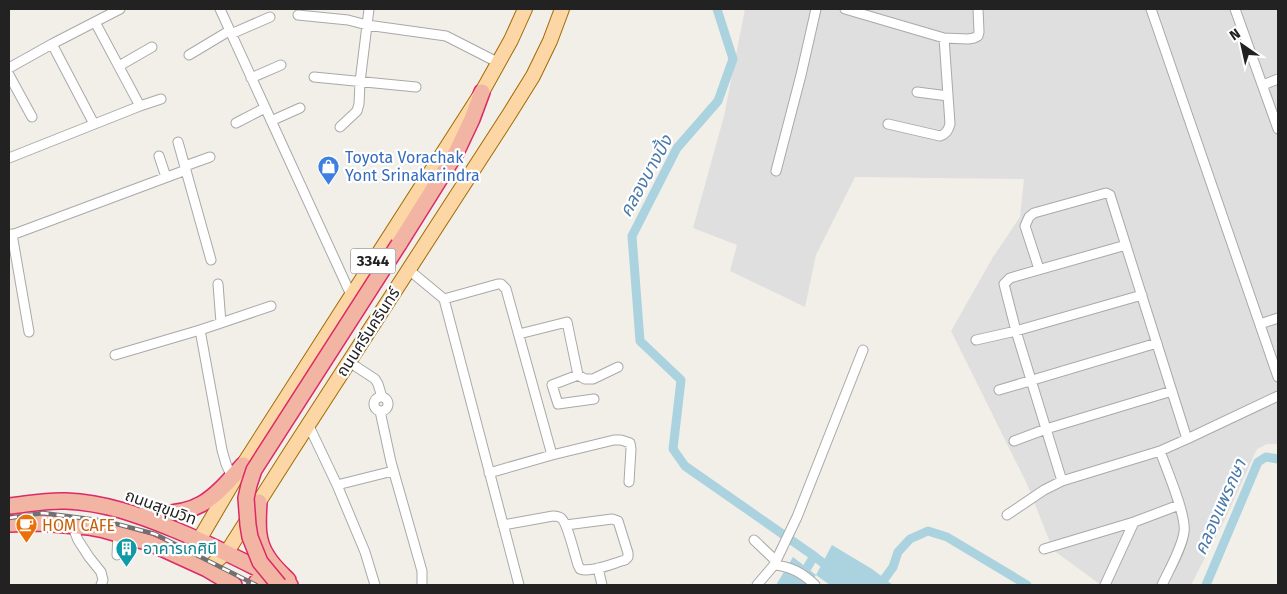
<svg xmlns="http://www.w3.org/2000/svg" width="1287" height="594" font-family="'Fira Sans','Noto Sans Thai',sans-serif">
<rect width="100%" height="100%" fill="#f2efe9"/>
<!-- residential -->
<path fill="#e0dfdf" d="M745,9H1278V445L1275,444H1267L1257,449L1226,517L1191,585H1101L1053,550L1027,484L951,331L993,257L1020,217L1024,179L855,177L816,255L805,307L730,271L737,245L693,228L724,116Z"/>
<!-- water -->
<path fill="#aad3df" d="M832,545L872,569L893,585H830L816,575L810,585H776L793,557L816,575Z"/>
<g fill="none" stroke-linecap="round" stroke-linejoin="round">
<!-- canal -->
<path stroke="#aad3df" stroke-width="9" d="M717,9L733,59L718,101L677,148L632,236L640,341L681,380L673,449L685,466L814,556L832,570
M885,578L893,567L898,552L910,539L928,531L947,537L1027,585
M797,585L814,556
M1206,585L1258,462L1266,457L1278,459"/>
<defs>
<path id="minor" d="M220,9L351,295
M845,9L944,38L968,39L974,38L978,36L979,32L978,9
M1151,9L1278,377
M1235,9L1278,129
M298,15L348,20L367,25L446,36L499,63
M231,34L270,17
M52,44L94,124
M189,55L229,31
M119,66L152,47
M9,68L52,44L120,9
M9,75L32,117
M314,77L416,87
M251,78L281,65
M1263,85L1278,79
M917,92L948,96
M140,106L161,99
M271,121L300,108
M236,123L265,108
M888,124L940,136C946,134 948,131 950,124L944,38
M340,127L357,111L359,104L360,82L369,9
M178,142L211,260
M159,156L166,177
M9,158L140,106L95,22
M185,166L210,157
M776,171L801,75L816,9
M12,234L29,332
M9,236L186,170
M1039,269L1025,226L1029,217L1034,213L1106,193L1110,195L1187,439
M409,270L444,299L519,585
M444,299L498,284H501L506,289L552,455
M221,323L271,306
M1260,324L1278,318
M200,330L221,323L218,284
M519,334L567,322L578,375L585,379H593L618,367
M976,340L1016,331L1142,295
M115,355L200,330L222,450L226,464L232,477
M349,362L375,379L378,384L382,397
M578,375L552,385L558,404L594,399
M999,390L1157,343
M374 404a7 7 0 1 1 14 0a7 7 0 1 1-14 0Z
M380,411L391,462L422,571V585
M308,424L337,485L365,552L375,585
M1014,441L1046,429L1172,391
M1160,451C1166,468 1187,516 1184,532C1182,548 1169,570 1162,585
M489,473L552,455L614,440H621L630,443L631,449L629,482
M1062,481L1016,331L1004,284L1010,278L1126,245
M337,485L393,471
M1007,515L1044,490L1062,481L1160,451L1187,439L1278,396
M72,525L78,540L89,557L101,572L103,580L101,585
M503,525L553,516C556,516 558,516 561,518C567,522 575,556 578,565L580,569C591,573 614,563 625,560L628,557V553L618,521L612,519L566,525
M754,540L776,561
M1044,549L1134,522L1179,505
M117,555L118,534
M774,565C790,566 804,574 815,585
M598,568L602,585
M757,585L774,565L797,517L863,350
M1105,585L1134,522"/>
<path id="primary" d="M196,564L199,540L243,465L482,92L511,40L525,9
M207,569L227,552L290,453L510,113L533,76L550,41L562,9"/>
<path id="trunk" d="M399,244L456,153L472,119L482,92
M259,502C258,521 256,540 267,556C272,565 281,573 288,580
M9,506C28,504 47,500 66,501C106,503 136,514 173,529C213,545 251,565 290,585
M146,513C197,517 211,501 243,465
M9,524L41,523L88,527L104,530L150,543L207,569L234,585
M255,585C257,579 264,577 269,575"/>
</defs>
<!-- minor casing -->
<use href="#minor" stroke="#a9a9a9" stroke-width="11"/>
<!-- primary casing -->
<use href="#primary" stroke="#a06b00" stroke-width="16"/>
<!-- trunk casing -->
<use href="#trunk" stroke="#dc2a67" stroke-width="18"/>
<!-- minor -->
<use href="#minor" stroke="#fff" stroke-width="9"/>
<!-- primary -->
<use href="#primary" stroke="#fcd6a4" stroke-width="14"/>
<!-- trunk -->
<use href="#trunk" stroke="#f2b4a3" stroke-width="15"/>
<defs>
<path id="rail" d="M9,518L43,513L105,521L155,534L256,585"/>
</defs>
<!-- rail casing -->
<use href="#rail" stroke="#707070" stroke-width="4.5"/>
<!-- rail -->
<use href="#rail" stroke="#fff" stroke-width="2.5" stroke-dasharray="8" stroke-linecap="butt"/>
<defs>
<path id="trunk-bridge" d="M279,585L260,562L250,537L248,525L246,498L249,485L254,470L399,244"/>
</defs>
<!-- trunk-bridge casing -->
<use href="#trunk-bridge" stroke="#dc2a67" stroke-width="18" stroke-linecap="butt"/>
<!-- trunk-bridge -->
<use href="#trunk-bridge" stroke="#f2b4a3" stroke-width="15"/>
</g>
<!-- icons -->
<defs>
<symbol id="shop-pin" viewBox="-11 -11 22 30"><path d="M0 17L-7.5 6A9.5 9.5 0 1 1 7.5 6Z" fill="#3f7fe0" stroke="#fff"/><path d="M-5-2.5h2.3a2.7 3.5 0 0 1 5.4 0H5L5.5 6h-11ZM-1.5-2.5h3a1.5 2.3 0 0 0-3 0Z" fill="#fff"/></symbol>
<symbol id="cafe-pin" viewBox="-11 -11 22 30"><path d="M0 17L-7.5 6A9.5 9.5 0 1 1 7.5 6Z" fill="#e8710a" stroke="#fff"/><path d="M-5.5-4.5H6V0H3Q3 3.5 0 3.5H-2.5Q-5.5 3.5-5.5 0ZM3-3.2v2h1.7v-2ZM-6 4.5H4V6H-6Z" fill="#fff"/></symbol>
<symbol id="building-pin" viewBox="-11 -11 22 30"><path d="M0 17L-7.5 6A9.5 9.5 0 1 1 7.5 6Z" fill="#0f9aa8" stroke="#fff"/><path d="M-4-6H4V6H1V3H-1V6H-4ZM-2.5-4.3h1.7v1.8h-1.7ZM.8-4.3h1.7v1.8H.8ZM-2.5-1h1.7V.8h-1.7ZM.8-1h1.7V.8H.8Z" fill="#fff"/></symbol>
</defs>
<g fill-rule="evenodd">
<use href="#shop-pin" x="316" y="154" width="25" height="34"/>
<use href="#cafe-pin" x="14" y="512" width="25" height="34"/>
<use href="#building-pin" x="114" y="536" width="25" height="34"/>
</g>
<g text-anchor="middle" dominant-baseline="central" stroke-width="4.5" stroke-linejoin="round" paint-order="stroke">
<!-- shield labels -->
<rect fill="#fff" stroke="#646464" stroke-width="1" x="350.5" y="248.5" width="45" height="25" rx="4"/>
<g font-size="15" font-weight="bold" fill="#222">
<text x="373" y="261">3344</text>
</g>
<!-- shop labels -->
<g font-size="16" fill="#366cbe" stroke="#fff" text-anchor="start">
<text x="345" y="157">Toyota Vorachak<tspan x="345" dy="18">Yont Srinakarindra</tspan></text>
</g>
<!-- street labels -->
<g font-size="16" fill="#222" stroke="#fff">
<text transform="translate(368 332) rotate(-57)">ถนนศรีนครินทร์</text>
<text transform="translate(161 507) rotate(20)">ถนนสุขุมวิท</text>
</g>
<!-- food labels -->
<g font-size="16" fill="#c56008" stroke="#fff" text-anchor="start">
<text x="42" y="525">HOM CAFE</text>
</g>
<!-- culture labels -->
<g font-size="16" fill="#0d838f" stroke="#fff" text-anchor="start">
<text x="143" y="548">อาคารเกศินี</text>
</g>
<!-- water labels -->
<g font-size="18" font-style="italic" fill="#4a7aab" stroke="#fff">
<text transform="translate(646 176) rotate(-61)">คลองบางปิ้ง</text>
<text transform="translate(1220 507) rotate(-66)">คลองแพรกษา</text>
</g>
</g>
<!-- border -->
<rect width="1287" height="594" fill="none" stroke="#222222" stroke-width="20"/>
<!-- north arrow -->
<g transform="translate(1242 45) rotate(326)" stroke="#ffffff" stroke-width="4" paint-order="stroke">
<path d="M0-4L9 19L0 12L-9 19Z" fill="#222222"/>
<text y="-8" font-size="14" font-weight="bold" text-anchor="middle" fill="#222222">N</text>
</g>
</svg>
